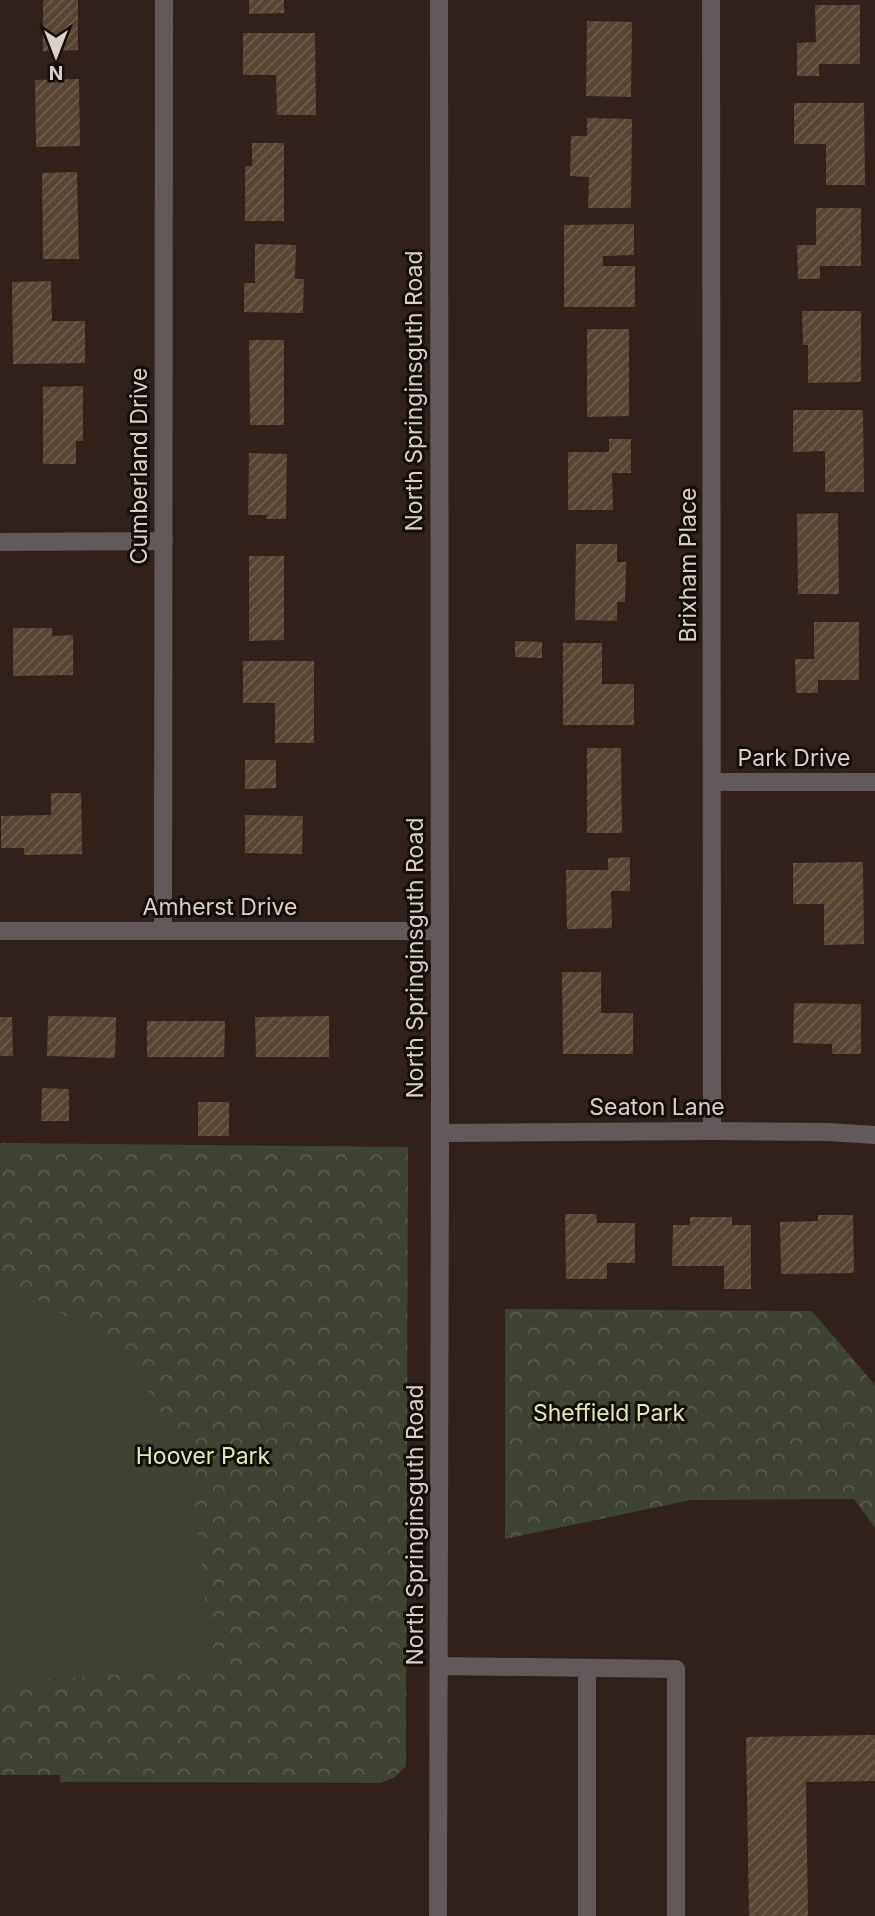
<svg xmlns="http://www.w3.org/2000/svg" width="875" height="1916" font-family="Inter,sans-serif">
<defs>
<pattern id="forest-crowns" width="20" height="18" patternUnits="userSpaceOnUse" patternTransform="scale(1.75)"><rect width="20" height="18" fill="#3f4431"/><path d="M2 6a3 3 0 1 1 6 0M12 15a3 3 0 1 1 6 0" fill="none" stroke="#5a5e4e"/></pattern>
<pattern id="building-hatch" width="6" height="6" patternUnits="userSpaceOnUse" patternTransform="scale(1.75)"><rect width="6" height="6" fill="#594432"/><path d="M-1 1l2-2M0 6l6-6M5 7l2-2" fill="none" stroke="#705e4e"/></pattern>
</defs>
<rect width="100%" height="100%" fill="#32211a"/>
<!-- forest -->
<path fill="url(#forest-crowns)" d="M0,1143L408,1147L406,1766L395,1777L380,1783L60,1782V1775H0Z
M505,1309L812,1311L875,1385V1528L854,1499L691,1500L505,1539Z"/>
<!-- pitch -->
<path fill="#3f4431" d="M0,1282C50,1303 99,1333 136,1374C143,1381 148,1392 154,1400C163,1415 172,1431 179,1448C185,1466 189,1486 193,1505C203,1559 207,1614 208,1669L0,1682Z"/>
<!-- building -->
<path fill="url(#building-hatch)" d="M43,0H78V50L43,51Z
M249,0H284V13L249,14Z
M815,5H860V64H819V76H797V43L816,42Z
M587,21L632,22L631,97L586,96Z
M243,33H315L316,115H277L276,75H243Z
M79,79L80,146L36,147L35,80Z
M794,103H864L865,185H826V144H794Z
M587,118L632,119L631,208H588L589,177L570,176L571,136H587Z
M252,143H284V221H245V166H252Z
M77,172L79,259H43L42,173Z
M816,208H861V266H820V279H798L797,245H816Z
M634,224V255L603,256V266H635V307H564V225Z
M255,244L296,245L295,279H304L303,313L244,312V283H255Z
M51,281L52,321H85V363L13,364L12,282Z
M802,311H861V382L808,383V345H803Z
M587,329H629V416L587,417Z
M249,340H284V425H250Z
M83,386V441H76V464H43V387Z
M793,410H863L864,492H825V451L793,452Z
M609,439H631V473H612L613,510H568V452H609Z
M249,453L287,454L286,519H266L267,515H248Z
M838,513L839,594H798L797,514Z
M576,544H617V562H626L625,602H617V621L575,620Z
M249,556H284V640L249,641Z
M814,622H859V680H818V693H796L795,659H814Z
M13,628H52V636L73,635V675L13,676Z
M515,641L542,642V658L515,657Z
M563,643H602V684H634V725H563Z
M243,661H314V743H275V703H243Z
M587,748H621L622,833H587Z
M245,760H276V788L245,789Z
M51,793H81L82,854L24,855V848H1V816L51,815Z
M245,815L303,816L302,854L245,853Z
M630,857V891H611L612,928L567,929L566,870H608V858Z
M863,862L864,944L824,945V904H793V863Z
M562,972H601V1013H633V1054H563Z
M794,1003L861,1004V1054H832V1044L793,1043Z
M48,1016L116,1017L115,1058L47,1056Z
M329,1016V1057H256L255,1017Z
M0,1017H12L13,1056H0Z
M147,1021H225L224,1057H147Z
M42,1088L69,1089V1121H41Z
M198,1102H229V1136H198Z
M565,1214H596L597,1223H635V1263H607V1279H566Z
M818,1215H853L854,1273L781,1274L780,1222L818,1221Z
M690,1217H732V1225H751V1289H724V1266H672L673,1225H690Z
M875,1735V1781L806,1782L808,1916H749L746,1737Z"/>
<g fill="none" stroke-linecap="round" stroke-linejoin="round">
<!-- minor -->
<path stroke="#63595a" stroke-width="18" d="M711,0L712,1131
M0,542L164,541
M712,782H875
M0,931H439
M163,931L164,0
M440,1133L712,1131L828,1132L875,1135
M439,1666L676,1669V1916
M587,1668V1916
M438,1916L440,1133L439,0"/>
</g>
<g text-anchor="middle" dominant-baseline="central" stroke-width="6" stroke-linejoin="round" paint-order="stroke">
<!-- street labels -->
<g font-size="23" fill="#dbcfca" stroke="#140d0a">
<text transform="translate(414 391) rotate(-90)">North Springinsguth Road</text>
<text transform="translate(139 466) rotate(-90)">Cumberland Drive</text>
<text transform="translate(688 565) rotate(-90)">Brixham Place</text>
<text x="794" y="758">Park Drive</text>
<text x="220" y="907">Amherst Drive</text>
<text transform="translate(415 958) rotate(-90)">North Springinsguth Road</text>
<text x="657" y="1107">Seaton Lane</text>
<text transform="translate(415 1525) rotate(-90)">North Springinsguth Road</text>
</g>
<!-- park labels -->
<g font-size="23" fill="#ddebb7" stroke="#140d0a">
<text x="609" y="1413">Sheffield Park</text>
<text x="203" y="1456">Hoover Park</text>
</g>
</g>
<!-- north arrow -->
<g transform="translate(56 56) rotate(180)" stroke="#140d0a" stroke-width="5" paint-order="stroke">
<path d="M0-5L12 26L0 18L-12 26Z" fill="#dbcfca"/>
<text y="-10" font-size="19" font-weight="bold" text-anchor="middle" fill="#dbcfca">N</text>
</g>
</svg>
